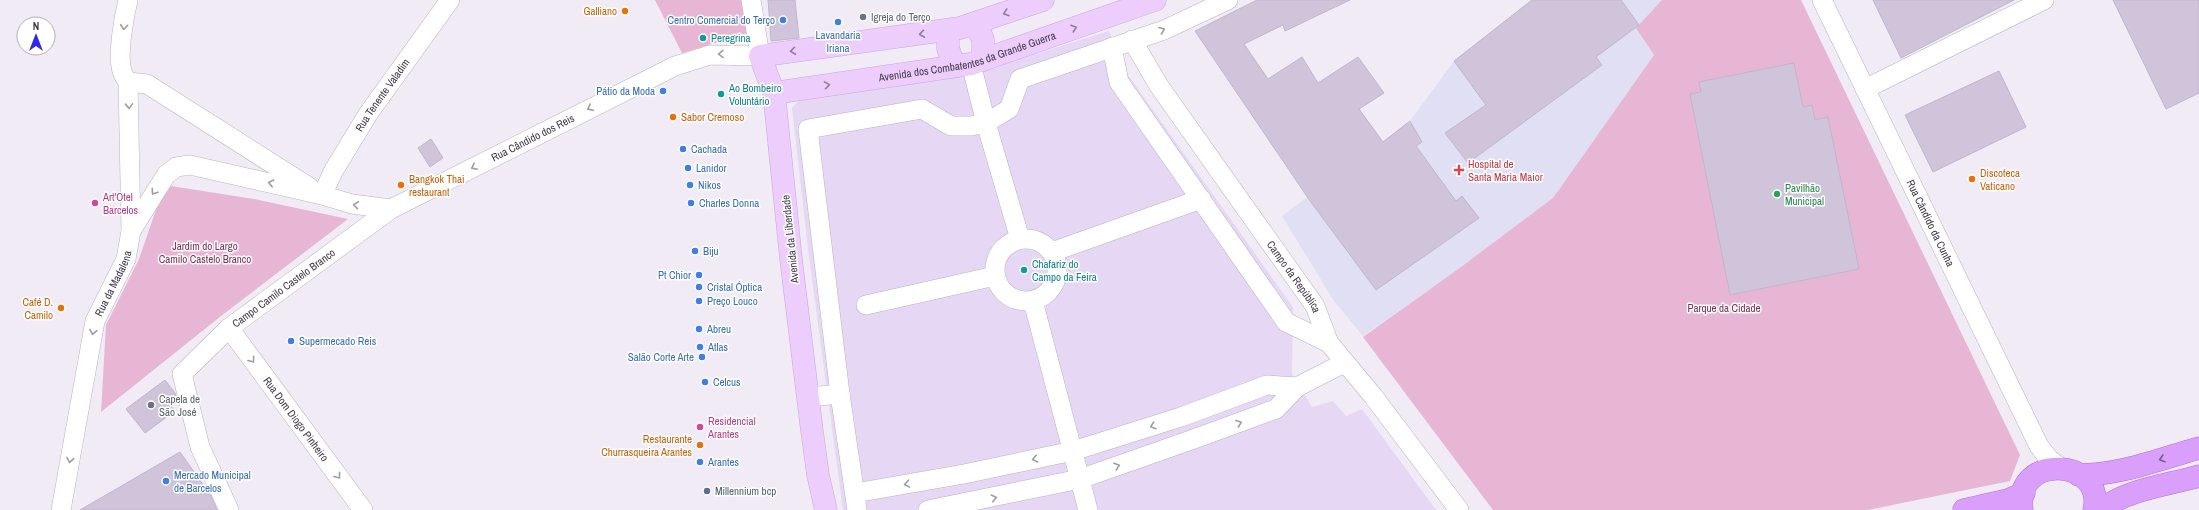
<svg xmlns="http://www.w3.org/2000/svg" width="2199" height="510" font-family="'Archivo Narrow',sans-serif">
<rect width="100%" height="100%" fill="#f1ebf5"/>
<!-- commercial -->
<path fill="#e6d8f5" d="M1109,31L1128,75L1293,307L1292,374L1312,407L1333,401L1346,416L1362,409L1436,510H843L809,257L792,108L801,98L965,76Z"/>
<!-- medical -->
<path fill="#e0dff4" d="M1531,0H1662L1637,28L1654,55L1553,198L1461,267L1363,336L1334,301L1282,216L1410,121L1454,61Z"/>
<!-- green -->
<path fill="#e7b6d5" d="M655,0H746L751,32L682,53Z
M1662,0H1801L2020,455L2010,481L1868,510H1493L1363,337L1461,267L1553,198L1654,55L1636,28Z
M171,186L254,199L348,219L221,316L101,412L106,325L139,259L158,204Z"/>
<!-- building -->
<path fill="#cfc4d9" stroke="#c3b4d1" d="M768,0H795L799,38L771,41Z
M1257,0H1350L1285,31L1283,25L1244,44L1268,79L1302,57L1318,83L1358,57L1384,93L1359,109L1383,142L1410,121L1422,142L1416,146L1456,201L1462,196L1479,218L1376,290L1308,198L1195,31Z
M1532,0H1621L1639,25L1596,57L1602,65L1468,163L1445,133L1486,105L1454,61Z
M1873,0H2014L1901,58Z
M2113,0H2199V93L2166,109Z
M1794,63L1803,107L1812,105L1815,120L1828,117L1859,269L1730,295L1690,94L1701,92L1699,82Z
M1999,71L2026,127L1933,172L1905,115Z
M431,139L443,158L430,167L418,148Z
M165,380L175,393L176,396L168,402L175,411L145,433L126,409Z
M180,452L211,496L217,510H80Z"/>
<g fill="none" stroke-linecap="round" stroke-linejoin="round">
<defs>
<g id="street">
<path id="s1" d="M1822,0L2039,446L2049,459L2061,468"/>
<path id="s2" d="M1132,40L1159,86L1315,306L1329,343L1373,396L1459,510"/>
<path d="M1112,47L1119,82L1286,322L1329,343"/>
<path d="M971,64L986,123L1020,239"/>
<path d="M128,82L147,84L309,187"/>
<path d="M1865,89L2044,0"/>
<path id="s3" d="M322,195L334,170L368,114L450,0"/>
<path d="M131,231L166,175L176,167L190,165L322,195L352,204L391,209"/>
<circle cx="1026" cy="270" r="31"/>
<path d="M1052,252L1201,199"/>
<path d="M1033,301L1088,510"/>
<path d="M866,305L995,276"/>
<path id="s4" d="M229,328L363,510"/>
<path d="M809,397L840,394"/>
<path d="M855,493L964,474L1073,451L1181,417L1267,385L1297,387"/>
<path id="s5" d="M61,510L95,321L126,259L131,231L128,82C126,79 123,75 122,71C117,54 124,17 128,0"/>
<path id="s6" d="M229,510L200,447L182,374L229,328L391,209L675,66L710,55L760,56L751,0"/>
<path d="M857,510L840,394L808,129L922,109L951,126H971L986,123L1009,109L1020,79L1164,30L1228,0"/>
<path d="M928,510L1080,479L1191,440L1276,409L1297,387L1344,363"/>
</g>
<g id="secondary">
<path d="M975,23L983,39V60"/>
<path d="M948,30V49L955,66"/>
<path id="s7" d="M774,93L971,64L1155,0"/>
<path d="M826,510L818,475L812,431L791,259L774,93L760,56L960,28L1043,0"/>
</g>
<path id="primary" d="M2079,475C2121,475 2160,459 2199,448
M1964,510L2008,500L2024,493
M2022,510C2013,452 2106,458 2094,510
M2101,510C2127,489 2168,485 2199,476"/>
</defs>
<!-- street casing -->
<use href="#street" stroke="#bbb1c3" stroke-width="20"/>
<!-- secondary casing -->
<use href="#secondary" stroke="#cba5de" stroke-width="23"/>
<!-- primary casing -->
<use href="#primary" stroke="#b46ee0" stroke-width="23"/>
<!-- street -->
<use href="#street" stroke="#fff" stroke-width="19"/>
<!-- secondary -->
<use href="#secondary" stroke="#edcdfc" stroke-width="22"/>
<!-- primary -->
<use href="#primary" stroke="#d99ffa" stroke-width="22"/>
</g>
<!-- one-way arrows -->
<defs><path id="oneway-chevron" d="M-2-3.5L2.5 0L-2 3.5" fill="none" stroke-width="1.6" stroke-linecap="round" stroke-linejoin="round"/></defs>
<g stroke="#8e7c9a">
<use href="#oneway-chevron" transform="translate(1006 13) rotate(161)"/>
<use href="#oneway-chevron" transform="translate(1074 28) rotate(-19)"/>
<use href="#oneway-chevron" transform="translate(922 34) rotate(172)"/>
<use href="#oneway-chevron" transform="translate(793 51) rotate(172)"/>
<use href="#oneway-chevron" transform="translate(827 85) rotate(-9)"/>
</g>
<g stroke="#a09ca4">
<use href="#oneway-chevron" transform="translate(124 27) rotate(95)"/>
<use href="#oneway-chevron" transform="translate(1162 30) rotate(-21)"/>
<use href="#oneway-chevron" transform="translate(721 54) rotate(179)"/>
<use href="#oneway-chevron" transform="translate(129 106) rotate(88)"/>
<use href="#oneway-chevron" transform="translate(590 108) rotate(153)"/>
<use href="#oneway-chevron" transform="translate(474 167) rotate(153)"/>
<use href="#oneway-chevron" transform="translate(271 183) rotate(-167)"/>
<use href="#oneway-chevron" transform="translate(154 192) rotate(124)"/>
<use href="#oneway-chevron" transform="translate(356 205) rotate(-172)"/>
<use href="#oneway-chevron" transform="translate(93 332) rotate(100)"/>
<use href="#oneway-chevron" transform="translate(252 360) rotate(53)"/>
<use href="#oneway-chevron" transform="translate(1239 423) rotate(-20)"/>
<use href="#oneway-chevron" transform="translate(1153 426) rotate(162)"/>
<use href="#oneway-chevron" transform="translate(1035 459) rotate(168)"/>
<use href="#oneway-chevron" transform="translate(70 460) rotate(100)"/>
<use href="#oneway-chevron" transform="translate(1117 466) rotate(-19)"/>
<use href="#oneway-chevron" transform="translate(338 476) rotate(53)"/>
<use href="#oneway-chevron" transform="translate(907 484) rotate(170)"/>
<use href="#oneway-chevron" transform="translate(994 498) rotate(-12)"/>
</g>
<use stroke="#765d87" href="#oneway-chevron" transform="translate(2162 459) rotate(164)"/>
<!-- markers -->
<g fill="#e8710a" stroke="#fff" stroke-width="1.5">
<circle cx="625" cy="11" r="4"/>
<circle cx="673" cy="117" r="4"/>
<circle cx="1972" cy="179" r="4"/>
<circle cx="401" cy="185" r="4"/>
<circle cx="61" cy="308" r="4"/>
<circle cx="700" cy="445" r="4"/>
</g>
<g fill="#6b7280" stroke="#fff" stroke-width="1.5">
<circle cx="863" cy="17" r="4"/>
<circle cx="151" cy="405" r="4"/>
</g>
<g fill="#3f7fe0" stroke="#fff" stroke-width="1.5">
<circle cx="783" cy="20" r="4"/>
<circle cx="838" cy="22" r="4"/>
<circle cx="663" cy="91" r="4"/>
<circle cx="683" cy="149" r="4"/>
<circle cx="688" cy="168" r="4"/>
<circle cx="690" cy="185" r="4"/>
<circle cx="691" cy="203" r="4"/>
<circle cx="695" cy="251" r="4"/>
<circle cx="699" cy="275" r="4"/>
<circle cx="699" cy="287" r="4"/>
<circle cx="699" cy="301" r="4"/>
<circle cx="699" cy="329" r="4"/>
<circle cx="291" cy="341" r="4"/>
<circle cx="700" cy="347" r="4"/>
<circle cx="702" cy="357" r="4"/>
<circle cx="705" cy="382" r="4"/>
<circle cx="700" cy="462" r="4"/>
<circle cx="166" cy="481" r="4"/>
</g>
<g fill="#0f9aa8" stroke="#fff" stroke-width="1.5">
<circle cx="703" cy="38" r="4"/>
<circle cx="721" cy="94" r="4"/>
<circle cx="1024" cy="270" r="4"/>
</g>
<path fill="#e0444e" stroke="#fff" stroke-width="1.5" d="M1457 164h4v4h4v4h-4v4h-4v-4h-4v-4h4z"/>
<circle fill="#2e9e5b" stroke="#fff" stroke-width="1.5" cx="1777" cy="194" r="4"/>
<g fill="#d1479c" stroke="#fff" stroke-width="1.5">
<circle cx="95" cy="203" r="4"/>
<circle cx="700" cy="427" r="4"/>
</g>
<circle fill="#5c6f8a" stroke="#fff" stroke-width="1.5" cx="707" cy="491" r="4"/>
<g text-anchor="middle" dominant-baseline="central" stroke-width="3" stroke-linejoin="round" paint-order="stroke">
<!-- food labels -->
<g font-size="11" fill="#c56008" stroke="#fff" text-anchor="end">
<text x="617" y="11">Galliano</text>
<text x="681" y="117" text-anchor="start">Sabor Cremoso</text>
<text x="1980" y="173" text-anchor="start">Discoteca<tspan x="1980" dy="13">Vaticano</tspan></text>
<text x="409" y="179" text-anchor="start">Bangkok Thai<tspan x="409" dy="13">restaurant</tspan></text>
<text x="53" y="302">Café D.<tspan x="53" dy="13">Camilo</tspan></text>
<text x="692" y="439">Restaurante<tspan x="692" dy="13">Churrasqueira Arantes</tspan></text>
</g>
<!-- worship labels -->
<g font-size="11" fill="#5b616d" stroke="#fff" text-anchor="start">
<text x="871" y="17">Igreja do Terço</text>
<text x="159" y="399">Capela de<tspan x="159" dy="13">São José</tspan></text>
</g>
<!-- shop labels -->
<g font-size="11" fill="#366cbe" stroke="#fff" text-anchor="start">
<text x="775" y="20" text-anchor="end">Centro Comercial do Terço</text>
<text x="838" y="35" text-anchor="middle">Lavandaria<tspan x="838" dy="13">Iriana</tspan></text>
<text x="655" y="91" text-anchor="end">Pátio da Moda</text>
<text x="691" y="149">Cachada</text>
<text x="696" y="168">Lanidor</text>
<text x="698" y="185">Nikos</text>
<text x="699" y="203">Charles Donna</text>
<text x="703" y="251">Biju</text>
<text x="691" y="275" text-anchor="end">Pt Chior</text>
<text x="707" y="287">Cristal Óptica</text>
<text x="707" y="301">Preço Louco</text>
<text x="707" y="329">Abreu</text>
<text x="299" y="341">Supermecado Reis</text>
<text x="708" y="347">Atlas</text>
<text x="694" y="357" text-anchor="end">Salão Corte Arte</text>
<text x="713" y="382">Celcus</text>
<text x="708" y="462">Arantes</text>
<text x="174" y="475">Mercado Municipal<tspan x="174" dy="13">de Barcelos</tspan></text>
</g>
<!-- culture labels -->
<g font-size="11" fill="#0d838f" stroke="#fff" text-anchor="start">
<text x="711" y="38">Peregrina</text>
<text x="729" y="88">Ao Bombeiro<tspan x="729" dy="13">Voluntário</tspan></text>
<text x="1032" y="264">Chafariz do<tspan x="1032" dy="13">Campo da Feira</tspan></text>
</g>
<!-- street labels -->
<g font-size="11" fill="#413949" stroke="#fff">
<text stroke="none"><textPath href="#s7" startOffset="197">Avenida dos Combatentes da Grande Guerra</textPath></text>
<text stroke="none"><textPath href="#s3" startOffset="117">Rua Tenente Valadim</textPath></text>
<text stroke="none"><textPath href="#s6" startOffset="570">Rua Cândido dos Reis</textPath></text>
<text stroke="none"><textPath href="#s1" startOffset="248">Rua Cândido da Cunha</textPath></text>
<text transform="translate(790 239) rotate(-96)">Avenida da Liberdade</text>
<text stroke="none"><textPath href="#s2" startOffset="287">Campo da República</textPath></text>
<text stroke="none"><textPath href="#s5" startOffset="234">Rua da Madalena</textPath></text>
<text stroke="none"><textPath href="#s6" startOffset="278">Campo Camilo Castelo Branco</textPath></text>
<text stroke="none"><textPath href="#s4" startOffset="113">Rua Dom Diogo Pinheiro</textPath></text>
</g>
<!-- health labels -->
<g font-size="11" fill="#be3a42" stroke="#fff" text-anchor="start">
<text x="1468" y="164">Hospital de<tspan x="1468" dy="13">Santa Maria Maior</tspan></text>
</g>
<!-- leisure labels -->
<g font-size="11" fill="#27864d" stroke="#fff" text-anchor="start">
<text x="1785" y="188">Pavilhão<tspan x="1785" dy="13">Municipal</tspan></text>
</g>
<!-- hotel labels -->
<g font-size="11" fill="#b23c85" stroke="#fff" text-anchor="start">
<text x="103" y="197">Art'Otel<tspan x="103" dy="13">Barcelos</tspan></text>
<text x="708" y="421">Residencial<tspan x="708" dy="13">Arantes</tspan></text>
</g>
<!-- park labels -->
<g font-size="11" fill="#792d50" stroke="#fff">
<text x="205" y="246">Jardim do Largo<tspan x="205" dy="13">Camilo Castelo Branco</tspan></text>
<text x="1724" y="308">Parque da Cidade</text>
</g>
<!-- service labels -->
<g font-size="11" fill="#4e5e75" stroke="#fff" text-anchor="start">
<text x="715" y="491">Millennium bcp</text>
</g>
</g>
<!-- north arrow -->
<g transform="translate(36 36)"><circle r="19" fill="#ffffff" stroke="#b3b0b6"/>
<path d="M0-3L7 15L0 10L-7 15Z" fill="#3426f1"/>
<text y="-6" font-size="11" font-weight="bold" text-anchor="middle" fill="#413949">N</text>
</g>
</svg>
